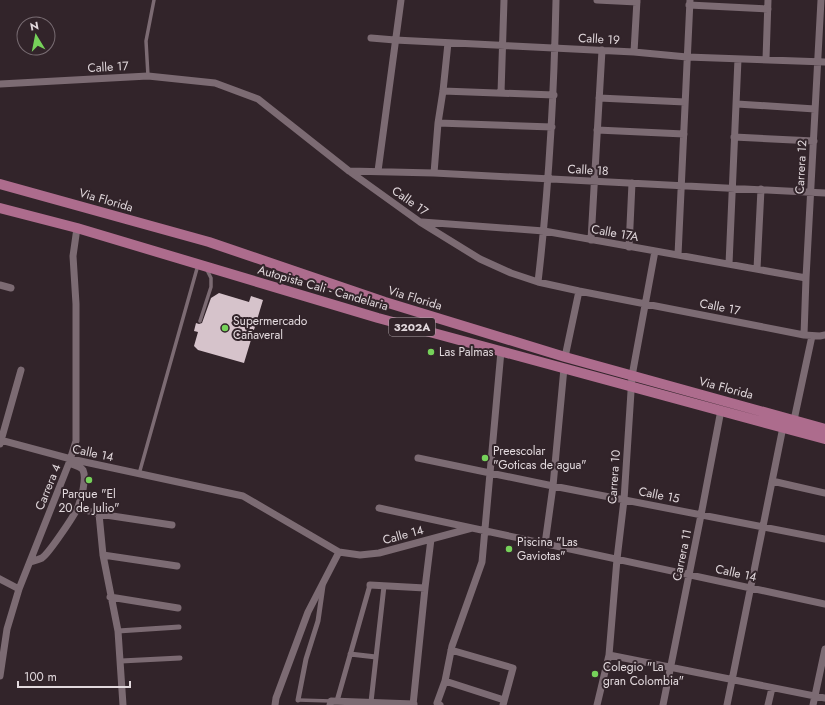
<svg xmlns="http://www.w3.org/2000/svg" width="825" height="705" font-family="Jost,sans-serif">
<rect width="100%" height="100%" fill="#32242a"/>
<!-- building -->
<path fill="#d6c3cb" d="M219,293L249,302L251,296L263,300L244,363L198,350L194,346L198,332L194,331L196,323L199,324L202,323L211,298Z"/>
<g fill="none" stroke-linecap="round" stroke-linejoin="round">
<!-- service -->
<path stroke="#7c6b73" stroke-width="3.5" d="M148,76L146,41L154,0
M200,321L211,287V278L206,268
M139,474L198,265
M298,700L331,701"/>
<!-- pedestrian -->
<path stroke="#7c6b73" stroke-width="5" d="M118,631L179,627
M350,654L376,657
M121,661L180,658
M298,700L306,659L318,621L323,586
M337,701L370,585
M371,702L384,586"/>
<!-- minor -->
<path stroke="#7c6b73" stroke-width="7" d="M597,0L637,2
M689,5L768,9
M371,38L395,40L634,52L687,57L825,62
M634,52L637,0
M766,59L768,0
M0,84L148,76L215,83L258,99L349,171L420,222L480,259L511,273L538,282L579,291L804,335L820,336L825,335
M443,91L554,95
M501,93L504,0
M599,98L685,102
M737,104L815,109
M438,123L552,127
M597,130L684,134
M734,137L814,141
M349,171L434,173L825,193
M378,171L401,0
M434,173L438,123L443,91L448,43
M422,222L544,231L806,278
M591,240L602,50
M629,247L632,183
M678,255L690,0
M729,264L738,59
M757,269L761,189
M538,282C549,188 554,94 556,0
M0,285L11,288
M804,335L806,278L821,0
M565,357L579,291
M794,420L812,336
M0,440L71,459L243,496L339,552L360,555L379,553L472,528
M0,444L21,370
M418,458L553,486L825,539
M772,481L825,493
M78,508L99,514L172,525
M379,508L825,604
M99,514L103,555L118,631L123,705
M545,544L553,486L564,368
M103,555L177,566
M30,562C33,561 38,560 42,558C49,553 74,516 78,507C81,499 87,479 83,470C80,466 74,465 69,463
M0,579L19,589
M370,585L425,588
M110,597L178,608
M451,650L513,668L503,705
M609,655L825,698
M0,676L7,629L19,589L69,463L76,441V304L73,256L77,228
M445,681L504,700
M275,705L276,698L308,612L339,552
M330,705L331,701L414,704
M413,705L425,588L431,539
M440,705L437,703L445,681L452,646L482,562L501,351
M597,705L609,655L617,559L624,500L632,376L655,251
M663,705L701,515L721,410
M727,705L783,427
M768,705L772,688
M813,705L825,649"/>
<!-- primary -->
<path stroke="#ad6c8d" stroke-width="10" d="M0,184L209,242L385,302L565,357L825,429
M0,208L77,228L378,318L825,439"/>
</g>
<!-- markers -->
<g fill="#76d25a" stroke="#32242a" stroke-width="1.5">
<circle cx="225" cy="328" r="4"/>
<circle cx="431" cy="352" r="4"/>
<circle cx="485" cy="458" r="4"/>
<circle cx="89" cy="480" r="4"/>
<circle cx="509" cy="549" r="4"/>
<circle cx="595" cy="674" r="4"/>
</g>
<g text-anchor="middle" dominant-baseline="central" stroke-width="4" stroke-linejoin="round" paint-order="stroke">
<!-- shield labels -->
<rect fill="#32242a" stroke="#ada3a7" stroke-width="1" x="389" y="318" width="46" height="18" rx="3"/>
<g font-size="11" font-weight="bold" fill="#e2d9dd">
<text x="412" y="327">3202A</text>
</g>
<!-- street labels -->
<g font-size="12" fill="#e2d9dd" stroke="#32242a">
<text transform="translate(599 39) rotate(3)">Calle 19</text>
<text transform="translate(108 67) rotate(-3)">Calle 17</text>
<text transform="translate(801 167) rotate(-87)">Carrera 12</text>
<text transform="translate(588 170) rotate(3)">Calle 18</text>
<text transform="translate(106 200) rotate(16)">Via Florida</text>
<text transform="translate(410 201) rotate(35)">Calle 17</text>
<text transform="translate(615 233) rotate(10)">Calle 17A</text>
<text transform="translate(323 288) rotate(16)">Autopista Cali - Candelaria</text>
<text transform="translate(415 298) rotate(17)">Via Florida</text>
<text transform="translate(720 307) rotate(11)">Calle 17</text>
<text transform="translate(726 388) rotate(15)">Via Florida</text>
<text transform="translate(93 453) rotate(12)">Calle 14</text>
<text transform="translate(614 477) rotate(-86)">Carrera 10</text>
<text transform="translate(48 487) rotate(-68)">Carrera 4</text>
<text transform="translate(659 495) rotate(11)">Calle 15</text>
<text transform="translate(403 535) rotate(-15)">Calle 14</text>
<text transform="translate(682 555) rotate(-78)">Carrera 11</text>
<text transform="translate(736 573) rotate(12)">Calle 14</text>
</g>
<!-- poi labels -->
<g font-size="12" fill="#e2d9dd" stroke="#32242a" text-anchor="start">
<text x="233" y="321">Supermercado<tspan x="233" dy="14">Cañaveral</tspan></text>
<text x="439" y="352">Las Palmas</text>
<text x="493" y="451">Preescolar<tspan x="493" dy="14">"Goticas de agua"</tspan></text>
<text x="89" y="494" text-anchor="middle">Parque "El<tspan x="89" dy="14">20 de Julio"</tspan></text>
<text x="517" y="542">Piscina "Las<tspan x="517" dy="14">Gaviotas"</tspan></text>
<text x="603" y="667">Colegio "La<tspan x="603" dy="14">gran Colombia"</tspan></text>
</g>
</g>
<!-- north arrow -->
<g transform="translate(36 36) rotate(350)"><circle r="19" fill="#32242a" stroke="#786c72"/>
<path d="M0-3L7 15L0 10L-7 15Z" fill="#76d25a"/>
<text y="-6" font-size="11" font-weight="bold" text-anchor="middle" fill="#e2d9dd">N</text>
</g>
<!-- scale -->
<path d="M18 681v6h112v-6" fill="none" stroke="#e2d9dd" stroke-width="2"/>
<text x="24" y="681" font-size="12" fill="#e2d9dd" stroke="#32242a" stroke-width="3" paint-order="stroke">100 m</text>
</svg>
